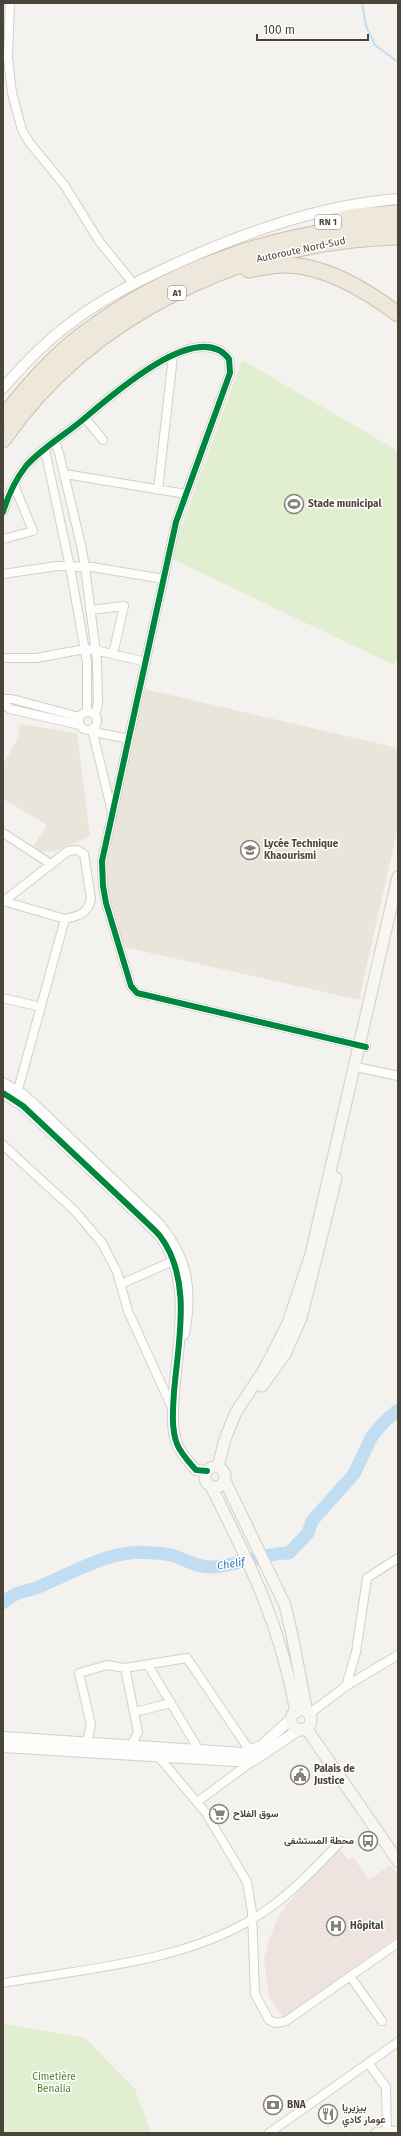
<svg xmlns="http://www.w3.org/2000/svg" width="401" height="2136" font-family="'Fira Sans',Vazirmatn,sans-serif">
<rect width="100%" height="100%" fill="#f4f2ee"/>
<!-- education -->
<path fill="#eae5da" d="M145,689L398,748V827L359,1000L124,947L102,873Z
M20,724L77,733L90,836L56,851L40,852L32,848L47,825L3,799V764L18,739Z"/>
<!-- medical -->
<path fill="#eee3df" d="M339,1848L348,1859L353,1857L369,1880L390,1865L398,1875V1936L284,2017L269,1997L264,1960L268,1943L278,1917L286,1905Z"/>
<!-- green -->
<path fill="#e1eecf" d="M242,360L398,451V658L394,665L170,558Z
M3,2024L85,2038L135,2089L151,2133H3Z"/>
<g fill="none" stroke-linecap="round" stroke-linejoin="round">
<!-- stream -->
<path stroke="#c0ddf1" stroke-width="2" d="M362,3L366,26L375,45L398,62"/>
<!-- river -->
<path stroke="#c0ddf1" stroke-width="13" d="M3,1603C15,1591 26,1592 41,1586C76,1571 113,1548 153,1553C159,1553 166,1554 171,1555C185,1559 197,1568 212,1567C238,1566 263,1553 289,1553L308,1533L312,1521L354,1474L372,1436L384,1422L398,1410"/>
<defs>
<path id="minor" d="M10,3L8,58L12,93L22,130L29,142L65,186L99,241L133,283
M85,418L103,440
M55,442L59,453L81,545L85,567L97,661L98,704L95,715
M45,450L70,567L87,662V712
M65,474L186,494
M158,490L173,356
M3,512C8,496 15,480 26,466C41,449 63,436 80,422C107,400 197,316 229,359L230,373L176,522L102,861L103,886L106,903L131,986L137,993L366,1047
M3,539L33,531L14,485
M3,574L57,566L92,567L164,579
M90,610L124,606L113,654
M3,658H36L85,649L95,650L146,662
M3,699H12L80,717
M3,704L10,709L80,725
M79 721a9 9 0 1 1 18 0a9 9 0 1 1-18 0Z
M92,729L112,812
M92,729L99,733L129,739
M3,833L51,864
M3,901L65,919
M4,901L68,851L77,850L84,854L91,899C88,914 78,916 65,919L16,1097
M3,998L41,1007
M361,1068L398,1076
M3,1145L74,1210L102,1243L117,1272L128,1311L173,1410
M121,1284L173,1261
M148,1665L199,1750
M125,1668L138,1732L132,1744
M346,1686L356,1652L367,1578L398,1558
M135,1712L171,1703
M309,1714L346,1686L398,1655
M87,1742L91,1725L79,1673L107,1665L125,1668L187,1658L250,1751
M158,1756L206,1813L247,1882L252,1912L255,1994L269,2020L276,2023L286,2021L398,1943
M197,1802L254,1760
M350,1976L382,2021
M3,1983C89,1968 191,1962 265,1911C293,1892 317,1866 341,1841
M368,2063L386,2087L387,2132
M269,2133L398,2042"/>
<path id="tertiary" d="M3,388C23,365 44,343 68,325C101,299 138,281 175,264C246,232 321,205 398,199
M3,1083L22,1094L44,1114L158,1223C188,1259 192,1289 184,1334
M3,1093L23,1106L145,1221C150,1226 156,1231 160,1236C193,1280 178,1342 174,1392C173,1409 171,1428 177,1444C181,1454 189,1462 196,1470L207,1471
M3,1737L243,1753L261,1746L291,1719
M3,1747L234,1761L254,1760L300,1729"/>
<path id="secondary" d="M262,1386L285,1354L301,1318L336,1178
M205 1477a10 10 0 1 1 20 0a10 10 0 1 1-20 0Z
M218,1467L225,1439L236,1412L264,1370L288,1323L311,1254L398,877
M225,1481L285,1605L292,1635L307,1712
M211,1486C249,1562 281,1626 296,1712
M291 1720a10 10 0 1 1 20 0a10 10 0 1 1-20 0Z
M306,1728L398,1861
M377,2133L398,2132"/>
<path id="motorway" d="M324,223L355,216L398,213
M248,270C261,268 274,264 287,265C327,266 367,291 398,314
M3,417C29,384 56,353 90,329C175,266 293,226 398,226
M3,440C91,313 245,241 398,237"/>
</defs>
<!-- minor casing -->
<use href="#minor" stroke="#d2d0cb" stroke-width="10"/>
<!-- tertiary casing -->
<use href="#tertiary" stroke="#d2d0cb" stroke-width="12"/>
<!-- secondary casing -->
<use href="#secondary" stroke="#d3cfc5" stroke-width="13"/>
<!-- motorway casing -->
<use href="#motorway" stroke="#ccbfa9" stroke-width="17"/>
<!-- minor -->
<use href="#minor" stroke="#fdfdfc" stroke-width="8"/>
<!-- tertiary -->
<use href="#tertiary" stroke="#fdfdfc" stroke-width="10"/>
<!-- secondary -->
<use href="#secondary" stroke="#f7f6f1" stroke-width="11"/>
<!-- motorway -->
<use href="#motorway" stroke="#ede8db" stroke-width="15"/>
<defs>
<path id="cycleway" d="M3,512C8,496 15,480 26,466C41,449 63,436 80,422C107,400 197,316 229,359L230,373L176,522L102,861L103,886L106,903L131,986L137,993L366,1047
M3,1093L23,1106L145,1221C150,1226 156,1231 160,1236C193,1280 178,1342 174,1392C173,1409 171,1428 177,1444C181,1454 189,1462 196,1470L207,1471"/>
</defs>
<!-- cycleway casing -->
<use href="#cycleway" stroke="#fff" stroke-width="8"/>
<!-- cycleway -->
<use href="#cycleway" stroke="#00873e" stroke-width="6"/>
</g>
<!-- icons -->
<defs>
<symbol id="stadium-ring" viewBox="-11 -11 22 22"><circle r="9.5" fill="#fff" stroke="#868178" stroke-width="1.5"/><path d="M0-5a6.5 5 0 1 0 0 10a6.5 5 0 1 0 0-10ZM-3.5-1.8h7v3.6h-7Z" fill="#868178"/></symbol>
<symbol id="school-ring" viewBox="-11 -11 22 22"><circle r="9.5" fill="#fff" stroke="#868178" stroke-width="1.5"/><path d="M0-5L7-2L0 1L-7-2ZM-4 1L0 2.5L4 1V4Q0 6-4 4Z" fill="#868178"/></symbol>
<symbol id="civic-ring" viewBox="-11 -11 22 22"><circle r="9.5" fill="#fff" stroke="#868178" stroke-width="1.5"/><path d="M-.6-6.5H3V-4.5H.6V-3L4-1V1h2V6H-6V1h2V-1L-.6-3ZM-1.2 2.5V6h2.4V2.5Z" fill="#868178"/></symbol>
<symbol id="supermarket-ring" viewBox="-11 -11 22 22"><circle r="9.5" fill="#fff" stroke="#868178" stroke-width="1.5"/><path d="M-6-5.5h2.5l.6 2H6L4.5 2H-2.5L-4.4-4H-6ZM-1.5 3.2a1.3 1.3 0 1 0 .1 0ZM3 3.2a1.3 1.3 0 1 0 .1 0Z" fill="#868178"/></symbol>
<symbol id="bus-ring" viewBox="-11 -11 22 22"><circle r="9.5" fill="#fff" stroke="#868178" stroke-width="1.5"/><path d="M-5-6H5V4H4V6H2V4H-2V6H-4V4H-5ZM-3.5-4V0h7V-4ZM-3.5 1.2v1.5H-2V1.2ZM2 1.2v1.5H3.5V1.2Z" fill="#868178"/></symbol>
<symbol id="hospital-ring" viewBox="-11 -11 22 22"><circle r="9.5" fill="#fff" stroke="#868178" stroke-width="1.5"/><path d="M-5-5h3v3.5h4V-5h3V5h-3V1.5h-4V5h-3Z" fill="#868178"/></symbol>
<symbol id="bank-ring" viewBox="-11 -11 22 22"><circle r="9.5" fill="#fff" stroke="#868178" stroke-width="1.5"/><path d="M-6-4H6V4H-6ZM0-2.3a2.3 2.3 0 1 0 0 4.6a2.3 2.3 0 1 0 0-4.6Z" fill="#868178"/></symbol>
<symbol id="restaurant-ring" viewBox="-11 -11 22 22"><circle r="9.5" fill="#fff" stroke="#868178" stroke-width="1.5"/><path d="M-5-6h1v4h1v-4h1v4h1v-4h1v5L-1.5 .5V6h-2V.5L-5-1ZM5-6V6H3V1.5H1.5Q1.5-4 5-6Z" fill="#868178"/></symbol>
</defs>
<g fill-rule="evenodd">
<use href="#stadium-ring" x="283" y="493" width="22" height="22"/>
<use href="#school-ring" x="239" y="839" width="22" height="22"/>
<use href="#civic-ring" x="289" y="1764" width="22" height="22"/>
<use href="#supermarket-ring" x="208" y="1803" width="22" height="22"/>
<use href="#bus-ring" x="357" y="1830" width="22" height="22"/>
<use href="#hospital-ring" x="325" y="1915" width="22" height="22"/>
<use href="#bank-ring" x="262" y="2094" width="22" height="22"/>
<use href="#restaurant-ring" x="317" y="2103" width="22" height="22"/>
</g>
<g text-anchor="middle" dominant-baseline="central" stroke-width="3" stroke-linejoin="round" paint-order="stroke">
<!-- shield labels -->
<g fill="#fff" stroke="#817c74" stroke-width="1">
<rect x="315" y="215" width="26" height="14" rx="3"/>
<rect x="168" y="286" width="18" height="14" rx="3"/>
</g>
<g font-size="9" font-weight="bold" fill="#4b4439">
<text x="328" y="222">RN 1</text>
<text x="177" y="293">A1</text>
</g>
<!-- street labels -->
<g font-size="10" fill="#4b4439" stroke="#fff">
<text transform="translate(301 250) rotate(-12)">Autoroute Nord-Sud</text>
</g>
<!-- poi labels -->
<g font-size="10" font-weight="bold" fill="#4b4439" stroke="#fff" text-anchor="start">
<text x="308" y="504">Stade municipal</text>
<text x="264" y="844">Lycée Technique<tspan x="264" dy="12">Khaourismi</tspan></text>
<text x="314" y="1769">Palais de<tspan x="314" dy="12">Justice</tspan></text>
<text x="233" y="1814">سوق الفلاح</text>
<text x="354" y="1841" text-anchor="end">محطة المستشفى</text>
<text x="350" y="1926">Hôpital</text>
<text x="287" y="2105">BNA</text>
<text x="342" y="2108">بيزيريا<tspan x="342" dy="12">عومار كادي</tspan></text>
</g>
<!-- park labels -->
<g font-size="10" fill="#4a7f2a" stroke="#fff">
<text x="54" y="2077">Cimetière<tspan x="54" dy="12">Benalia</tspan></text>
</g>
<!-- water labels -->
<g font-size="11" font-style="italic" fill="#2e7ab2" stroke="#fff">
<text transform="translate(231 1564) rotate(-10)">Chelif</text>
</g>
</g>
<!-- border -->
<rect width="401" height="2136" fill="none" stroke="#4b4439" stroke-width="8"/>
<!-- scale -->
<path d="M257 34v6h111v-6" fill="none" stroke="#4b4439" stroke-width="2"/>
<text x="263" y="34" font-size="12" fill="#4b4439" stroke="#ffffff" stroke-width="3" paint-order="stroke">100 m</text>
</svg>
